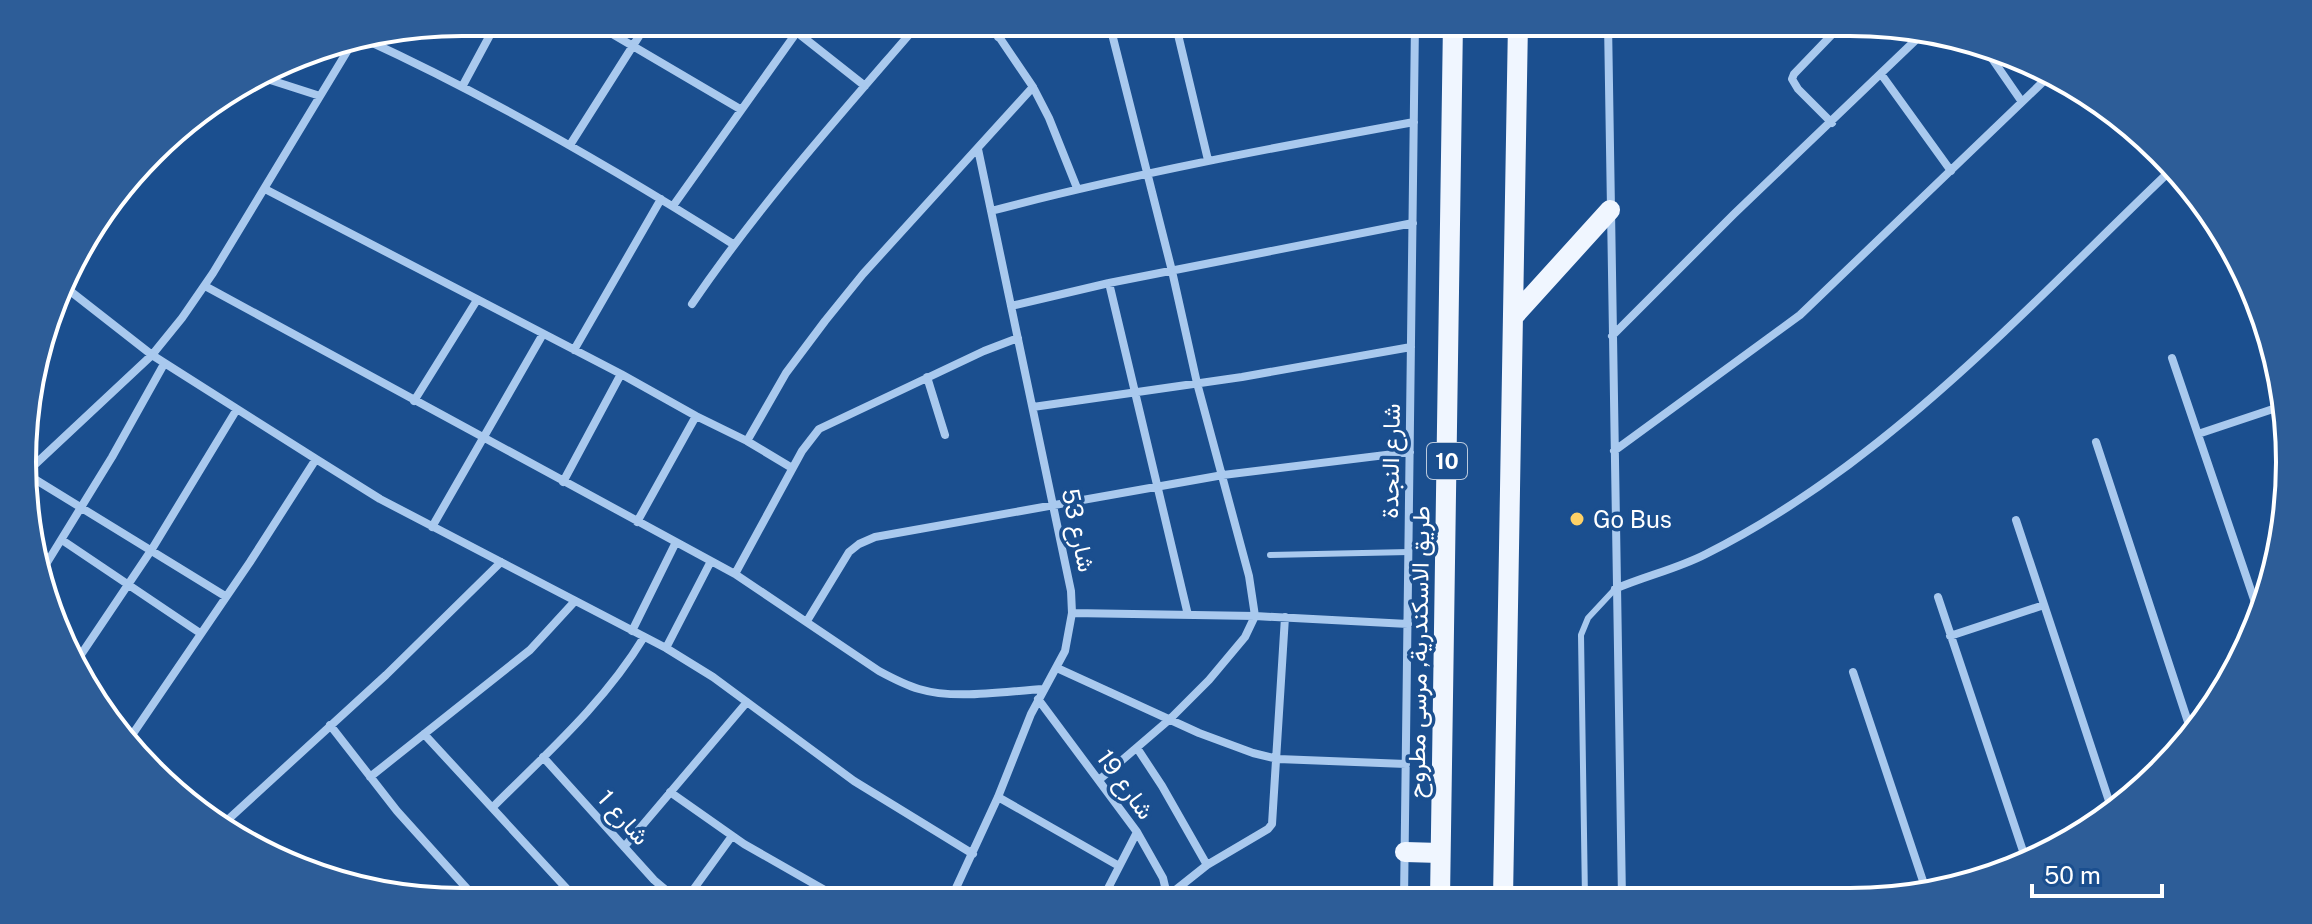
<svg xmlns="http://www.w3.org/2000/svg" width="2312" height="924" font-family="'Public Sans',Vazirmatn,sans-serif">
<rect width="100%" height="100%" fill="#1b4f8f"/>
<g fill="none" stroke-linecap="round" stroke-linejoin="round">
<!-- lane -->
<path stroke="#a9c9ee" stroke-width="6" d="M1270,555L1409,552
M1585,899L1581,635L1588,618L1615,589"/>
<!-- street -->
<path stroke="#a9c9ee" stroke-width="8" d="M592,22L740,109
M784,22L865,86
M989,22L1033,87L1049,118L1077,188
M1175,22L1208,160
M1608,22L1622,899
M998,37L1017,22
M362,38C491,97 613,168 733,244
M1982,44L2022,102
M1881,74L1951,171
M264,78L320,96
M462,87L497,22
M1832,123L1798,89L1792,79L1794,74L1844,22
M570,145L648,22
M265,189L621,374L696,416L747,441L792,468
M673,206L804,22
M991,211C1131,174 1272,148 1414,122
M1109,283L1188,615
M205,286L735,574L879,671C892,678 905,685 919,689C955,700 1006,691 1044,689
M65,287L152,355L316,459L250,562L130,738
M692,304C760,204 841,114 920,22
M1011,306L1109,283L1413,223
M1612,336L1734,214L1922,34
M574,350L661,199
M2172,358L2260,617
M927,377L945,435
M414,401L477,300
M1033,407L1242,377L1411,347
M2198,434L2282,406
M747,441L786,373L825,321L863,274L1033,87
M2096,442L2192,734
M1614,451L1800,315L2047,78
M316,459L380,499L666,648L713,677L854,781L973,854
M28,471L152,355L182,318L213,273L354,40
M28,475L225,596
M563,482L621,374
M2016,520L2112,810
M637,522L696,416
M432,527L543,334
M62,540L200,633
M40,574L112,457L164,364
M735,574L802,451L819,429L984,351L1018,338
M1615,589C1645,576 1677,569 1706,554C1886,464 2026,308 2170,171
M1938,597L2027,863
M1072,613L1255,616L1408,624
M807,621L849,552L859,544L875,537L1223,475L1410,452
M632,631L676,542
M1950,636L2044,605
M666,648L711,561
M74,665L152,549L237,409
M1057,668L1199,733L1253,753L1278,759L1406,764
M1853,672L1927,893
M1038,699L1137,832L1163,878L1168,899
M330,725L397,811L479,902
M424,734L579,902
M1137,748L1162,786L1207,865
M543,757L654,880L679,901
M370,777L530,650L575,601
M1099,780L1170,719L1209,680L1245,637L1255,616L1249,576L1197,383L1172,271L1109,22
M670,792L744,844L844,901
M998,797L1119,866
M493,807C547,753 604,703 644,637
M221,826L386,675L501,562
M624,847L747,702
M1986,877L2023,866
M1168,896L1207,865L1268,829L1272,824L1285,617
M1102,900L1137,832
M1404,900L1415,22
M685,901L732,836
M950,901L998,797L1031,714L1065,651L1072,613L1071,591L978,149"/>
<!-- primary -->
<path stroke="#f0f6ff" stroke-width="20" d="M1514,316L1610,210
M1405,852L1440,853
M1440,899L1453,22
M1503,899L1518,22"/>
</g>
<!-- markers -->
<circle fill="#ffd166" stroke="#1b4f8f" stroke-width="3" cx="1577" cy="519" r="8"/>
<g text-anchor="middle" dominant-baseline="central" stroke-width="7" stroke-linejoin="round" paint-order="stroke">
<!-- shield labels -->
<rect fill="#1b4f8f" stroke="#bbcadd" stroke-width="2" x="1427" y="443" width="40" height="36" rx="6"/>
<g font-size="22" font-weight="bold" fill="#fff">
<text x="1447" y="461">10</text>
</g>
<!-- street labels -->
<g font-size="24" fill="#fff" stroke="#1b4f8f">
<text transform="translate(1390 461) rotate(-89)">شارع النجدة</text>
<text transform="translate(1079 530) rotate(78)">شارع 53</text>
<text transform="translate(1418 652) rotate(-89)">طريق الاسكندرية, مرسى مطروح</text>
<text transform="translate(1126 784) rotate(54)">شارع 19</text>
<text transform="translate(624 817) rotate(48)">شارع 1</text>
</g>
<!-- poi labels -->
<g font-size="24" fill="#fff" stroke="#1b4f8f" text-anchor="start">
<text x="1593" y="519">Go Bus</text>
</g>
</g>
<!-- crop -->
<path d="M0 0H2312V924H0ZM462 36H1850A426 426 0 0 1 2276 462V462A426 426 0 0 1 1850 888H462A426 426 0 0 1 36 462V462A426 426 0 0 1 462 36Z" fill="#2d5d98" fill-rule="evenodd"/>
<path fill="none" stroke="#fff" stroke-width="4" d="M462 36H1850A426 426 0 0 1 2276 462V462A426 426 0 0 1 1850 888H462A426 426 0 0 1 36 462V462A426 426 0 0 1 462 36Z"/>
<!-- scale -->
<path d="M2032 884v12h130v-12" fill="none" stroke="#ffffff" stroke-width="4"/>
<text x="2044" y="884" font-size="24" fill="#ffffff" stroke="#1b4f8f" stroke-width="6" paint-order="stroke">50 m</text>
</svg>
